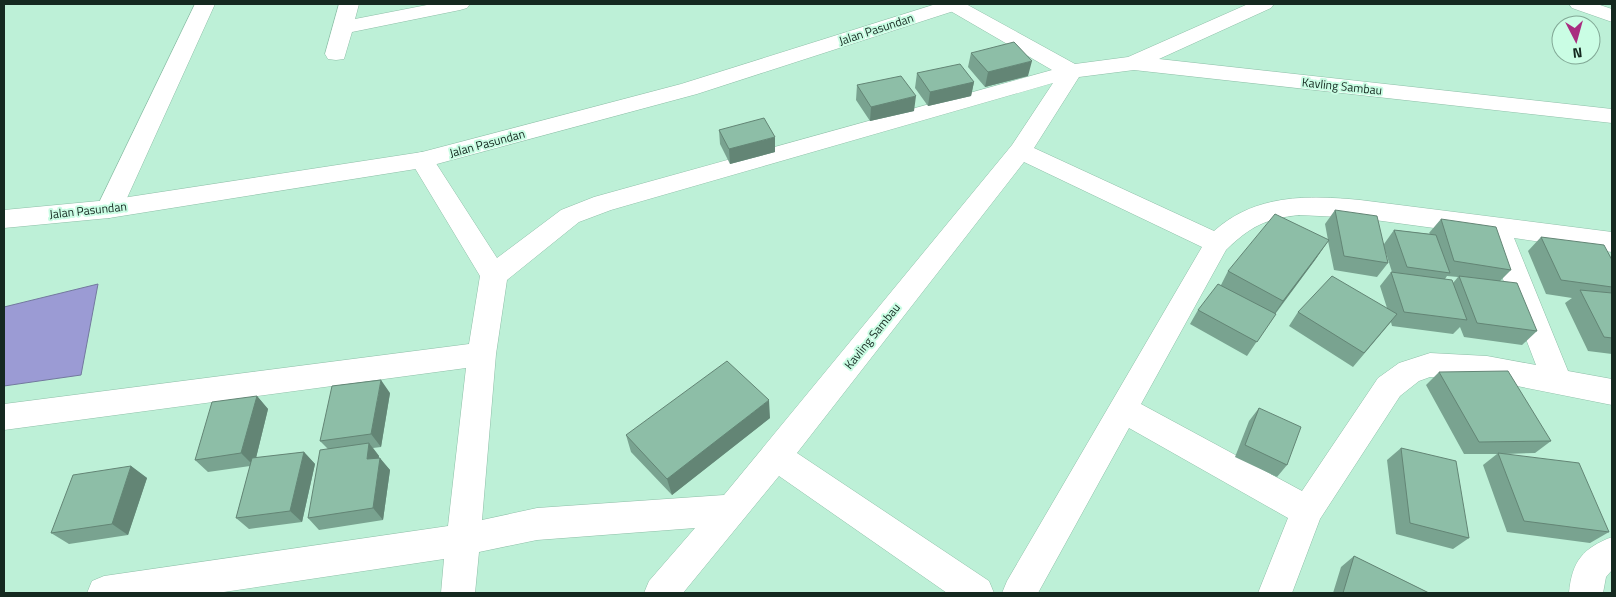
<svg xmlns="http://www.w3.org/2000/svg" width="1616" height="597" font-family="'Titillium Web',sans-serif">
<rect width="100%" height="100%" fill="#bdf0d7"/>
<!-- water -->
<path fill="#9b9bd4" stroke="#73799e" d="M98,284L81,375L4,386V307Z"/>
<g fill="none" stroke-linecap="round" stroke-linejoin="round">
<defs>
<path id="minor" d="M195,4H215L122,209L118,215L109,218L100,215L96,209Z
M339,4H359L355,19L432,4H470L467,8L460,10L352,32L344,59L336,60L328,59L325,54Z
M945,4H966L1075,64L1128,57L1248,4H1274L1271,8L1159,59L1612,109V123L1134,70L1079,77L1034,148L1214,231C1255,194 1308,195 1360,200L1612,232V252L1514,238L1568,371L1612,379V405L1487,380L1430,377L1419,381L1400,396L1320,519L1292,593H1258L1288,518L1129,428L1038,593H1002L1007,581L1202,247L1024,162L797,453L989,581L994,593H947L779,476L683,593H644L649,581L695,528L537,540L479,552L475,593H441L444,559L217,593H87L92,581L104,576L448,526L466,368L4,430V404L469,344L480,276L410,160L414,154L422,152L430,154L497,258L561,210L594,197L1052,70L947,9ZM1053,83L1012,145L724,495L537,508L482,520L496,354L507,280L579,222L611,210ZM1299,215L1360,218L1486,235L1536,365L1487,356L1430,353L1399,363L1378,378L1302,491L1141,404L1226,250C1251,226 1265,219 1299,215Z
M1569,4H1597L1612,9V22L1572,8Z
M1612,537V570L1606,577L1603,593H1569C1572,561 1583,548 1612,537Z"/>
<path id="tertiary" d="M936,4H966L963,8L697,94L422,168L109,218L4,228V210L109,200L422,152L681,84Z"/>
</defs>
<!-- minor casing -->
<use href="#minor" stroke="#8ebfa8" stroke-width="1"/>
<!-- tertiary casing -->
<use href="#tertiary" stroke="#8ebfa8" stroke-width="1"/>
<!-- minor -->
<use href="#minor" fill="#fff" fill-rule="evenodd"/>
<!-- tertiary -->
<use href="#tertiary" fill="#fff" fill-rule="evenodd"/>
</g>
<!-- wall -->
<path fill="#79a390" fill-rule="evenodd" d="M971,53L1028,76L985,87L968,67Z
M917,73L974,82L971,96L928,106L915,88Z
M857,85L914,111L870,121L856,100Z
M719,130L775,152L730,164L720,144Z
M1335,210L1384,244L1394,230L1430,234L1429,233L1441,219L1511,270L1500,281L1537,331L1522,345L1464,337L1460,327L1453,334L1392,326L1391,322L1353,367L1289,326L1298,312L1387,308L1380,286L1391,272H1392L1384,247L1388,263L1377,277L1334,270L1328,241L1315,260L1276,313L1247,356L1190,324L1198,310L1221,285L1228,271L1328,240L1325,224ZM1447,276L1458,277L1453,283L1445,279Z
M1541,237L1612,260V354L1588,351L1565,303L1572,298L1546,294L1528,251Z
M1439,372L1551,441L1535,453L1504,454L1609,532L1590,543L1507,532L1483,465L1497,454H1464L1426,385Z
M390,393L381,447L373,448L379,456V458L390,470L383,520L319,530L308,518L328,449L320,441Z
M257,396L268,409L256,458L304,452L315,464L302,522L249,529L236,518L250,466L208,472L195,460Z
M1259,408L1287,465L1277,477L1235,457L1249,421Z
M770,418L672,495L631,452L626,435Z
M1401,448L1469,538L1453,549L1396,534L1387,460Z
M131,466L147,478L128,535L69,544L51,533Z
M1354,556L1429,593H1333L1341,567Z"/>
<!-- shaded-wall -->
<path fill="#638575" d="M1032,61L1028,76L985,87L988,72Z
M974,82L971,96L928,106L930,92Z
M916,96L914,111L870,121L871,107Z
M775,137V152L730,164L729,149Z
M1329,240L1315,260L1270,320L1283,301Z
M381,380L390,393L381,447L371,434Z
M257,396L268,409L254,466L241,453Z
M769,400L770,418L672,495L667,479Z
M369,443L379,456L377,472L367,459Z
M304,452L315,464L302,522L290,511Z
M380,458L390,470L383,520L373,508Z
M131,466L147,478L128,535L112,524Z"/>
<!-- building -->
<path fill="#8dbea7" stroke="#638575" d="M1014,42L1032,61L988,72L971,53Z
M960,64L974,82L930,92L917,73Z
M901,76L916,96L871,107L857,85Z
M764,118L775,137L729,149L719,130Z
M1335,210L1377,216L1388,263L1344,256Z
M1275,214L1329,240L1283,301L1228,271Z
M1441,219L1496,227L1511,270L1454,261Z
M1394,230L1436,235L1450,273L1407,267Z
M1541,237L1604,245L1612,260V287L1561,280Z
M1391,272L1452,280L1467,320L1404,312Z
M1332,276L1397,314L1364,353L1298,312Z
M1459,276L1517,283L1537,331L1477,323Z
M1218,284L1276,314L1257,342L1198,310Z
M1580,290L1612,293V338L1604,337Z
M727,361L769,400L667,479L626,435Z
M1508,371L1551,441L1479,442L1439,372Z
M381,380L371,434L320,441L332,386Z
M257,396L241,453L195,460L212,402Z
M1259,408L1301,427L1287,465L1245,445Z
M369,443L367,459L380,458L373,508L308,518L320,450Z
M1401,448L1456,461L1469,538L1410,523Z
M304,452L290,511L236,518L252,458Z
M1498,453L1579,463L1609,532L1524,521Z
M131,466L112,524L51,533L73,475Z
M1354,556L1429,593H1343Z"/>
<g text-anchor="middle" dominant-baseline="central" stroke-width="4" stroke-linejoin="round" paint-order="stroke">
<!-- street labels -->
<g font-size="12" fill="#152920" stroke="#cafde4">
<text transform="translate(876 29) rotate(-18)">Jalan Pasundan</text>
<text transform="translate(1342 86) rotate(6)">Kavling Sambau</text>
<text transform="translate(487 143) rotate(-15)">Jalan Pasundan</text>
<text transform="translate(88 210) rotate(-6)">Jalan Pasundan</text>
<text transform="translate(872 336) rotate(-51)">Kavling Sambau</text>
</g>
</g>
<!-- border -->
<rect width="1616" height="597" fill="none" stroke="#152920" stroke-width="10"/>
<!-- north arrow -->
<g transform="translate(1576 40) rotate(174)"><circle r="24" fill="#cafde4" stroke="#82a896"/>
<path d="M0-4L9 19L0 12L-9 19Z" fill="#a92d80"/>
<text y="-8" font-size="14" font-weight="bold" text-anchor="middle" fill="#152920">N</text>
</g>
</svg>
